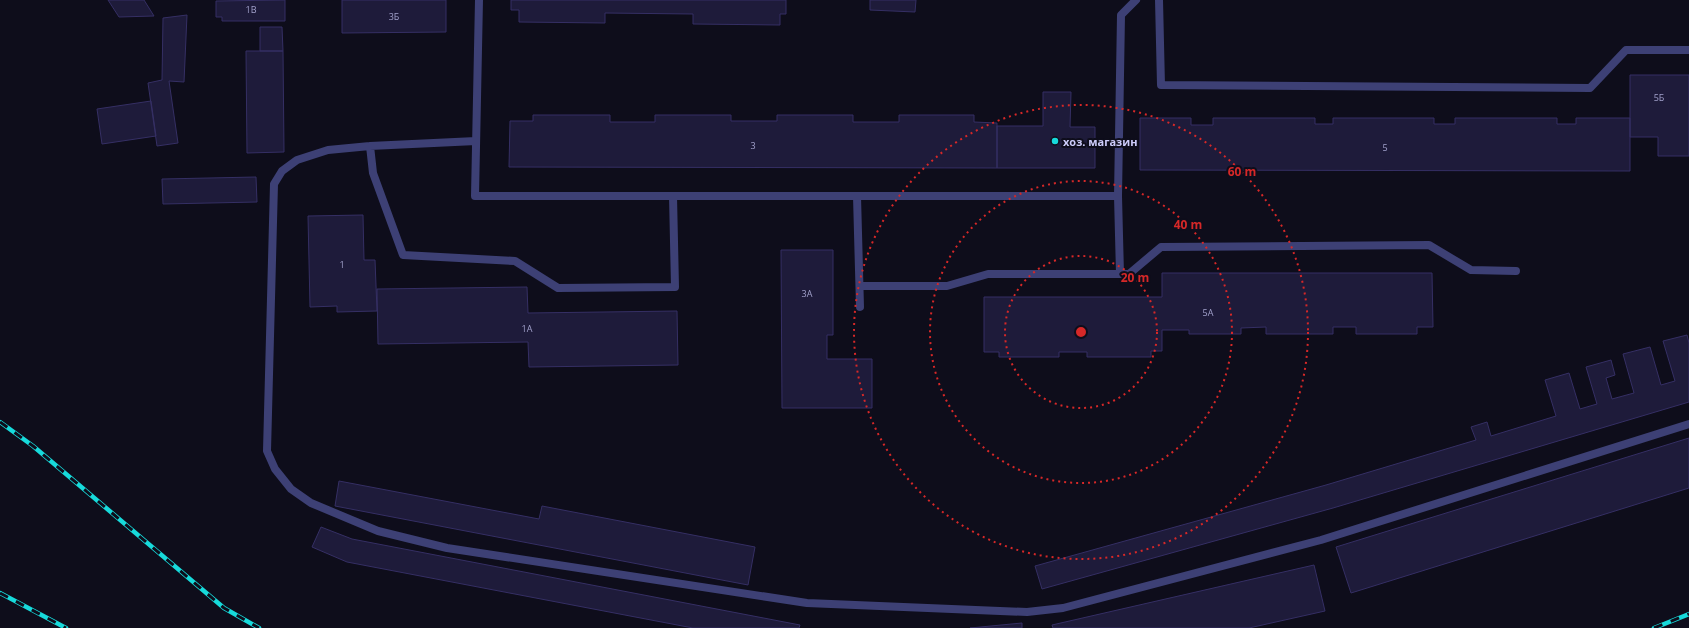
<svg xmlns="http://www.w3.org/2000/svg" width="1689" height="628" font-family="'Open Sans',sans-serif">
<rect width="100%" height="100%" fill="#0e0d1b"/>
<!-- building -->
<path fill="#1e1b3a" stroke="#352f64" d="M108,0H144L154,16L119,17Z
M285,0V21H222V17H216V1Z
M342,0H446V32L342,33Z
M511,0H786V14H780V25L693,24V14L605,13V23L519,22V10H511Z
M870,0H916L915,12L870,10Z
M187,15L184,82L169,81L178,143L157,146L148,83L162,80L163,18Z
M260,27H282L283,51H260Z
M246,51H283L284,152L247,153Z
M1630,75H1689V156H1658V137H1630Z
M1043,92H1071L1070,127H1095V168H997V126H1043Z
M151,101L156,136L102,144L97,109Z
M533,115H610V122H655V115H731V121H777V115H853V122H899V115H974V122L997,123V168L509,167L510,121H533Z
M1140,118H1191V125H1213V118H1315V124H1333V118H1434V124H1455V118H1557V124H1576V118H1630V171L1140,170Z
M256,177L257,202L163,204L162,179Z
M363,215L364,260H375L377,311L337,312V306L310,307L308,216Z
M781,250H833V335H827V359H872V408H782Z
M1162,273H1432L1433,327H1417V334H1356V327H1333V334H1266V327L1241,328V334H1189V330H1162V351H1151V357H1087V352H1059V357H999V352H984V297H1162Z
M527,287L528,313L677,311L678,365L529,367L528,342L378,344L377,289Z
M1687,335L1689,343V402L1333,508L1042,589L1035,566L1326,485L1476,440L1471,427L1487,422L1491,436L1556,416L1545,380L1569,373L1580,409L1597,404L1586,367L1611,360L1615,375L1606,378L1612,399L1634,393L1623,354L1650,347L1661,385L1675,381L1663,341Z
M1689,438V488L1351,593L1336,547Z
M339,481L539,519L542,506L755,547L748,585L335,506Z
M321,527L352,539L800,625L799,628H693L347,562L312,547Z
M1314,565L1325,611L1249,628H1053L1052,625Z
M1022,623V628H970Z"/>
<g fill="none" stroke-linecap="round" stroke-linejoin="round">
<!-- service -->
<path stroke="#3d4075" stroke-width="8" d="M479,0L475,196H1118L1121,15L1136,0
M1159,0L1161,85L1590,88L1626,50H1689
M476,141L370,146L328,150L297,160L282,171L274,184L267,451L275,469L291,489L311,503L378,531L447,548L807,603L1027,612L1063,608L1321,540L1689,424
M370,146L373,173L403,255L515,261L558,288L675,287L673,196
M857,196L860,307
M1118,196L1120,274
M860,286H947L988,274H1129L1161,247L1429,245L1471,270L1516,271"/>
<defs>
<path id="rail" d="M0,422L33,446L224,608L259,628
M0,593L66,628
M1654,628L1689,614"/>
</defs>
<!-- rail casing -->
<use href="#rail" stroke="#17dadb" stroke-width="4.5"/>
<!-- rail -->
<use href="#rail" stroke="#0e0d1b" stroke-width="3" stroke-dasharray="9" stroke-linecap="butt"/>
</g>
<!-- distance rings -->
<g fill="none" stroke="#d62828" stroke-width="2" stroke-dasharray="2 4">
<circle cx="1081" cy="332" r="76"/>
<circle cx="1081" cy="332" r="151"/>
<circle cx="1081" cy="332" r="227"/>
</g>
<!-- markers -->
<circle fill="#17dadb" stroke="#0e0d1b" stroke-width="1.5" cx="1055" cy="141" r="4"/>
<g text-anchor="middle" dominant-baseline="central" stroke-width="4" stroke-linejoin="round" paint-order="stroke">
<!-- number labels -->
<g font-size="9" fill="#a1a0ca">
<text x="251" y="9">1В</text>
<text x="394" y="16">3Б</text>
<text x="1659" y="97">5Б</text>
<text x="753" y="145">3</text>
<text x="1385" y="147">5</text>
<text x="342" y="264">1</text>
<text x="807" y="293">3А</text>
<text x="1208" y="312">5А</text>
<text x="527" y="328">1А</text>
</g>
<!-- poi labels -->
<g font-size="11" font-weight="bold" fill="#cdccfa" stroke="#0e0d1b" text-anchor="start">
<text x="1063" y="141">хоз. магазин</text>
</g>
</g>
<circle cx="1081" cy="332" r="6" fill="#d62828" stroke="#0e0d1b" stroke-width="2"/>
<g font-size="12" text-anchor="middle" font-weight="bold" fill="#d62828" stroke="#0e0d1b" stroke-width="4" stroke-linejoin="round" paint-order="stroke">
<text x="1242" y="176">60 m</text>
<text x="1188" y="229">40 m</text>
<text x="1135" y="282">20 m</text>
</g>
</svg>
